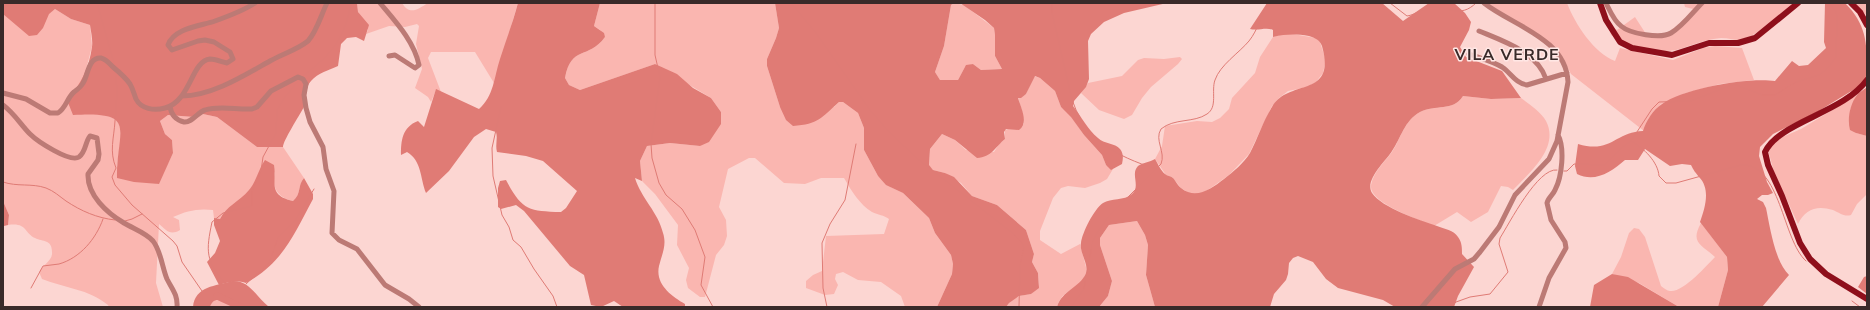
<svg xmlns="http://www.w3.org/2000/svg" width="1870" height="310" font-family="Mulish,sans-serif">
<rect width="100%" height="100%" fill="#fcd6d2"/>
<!-- green -->
<path fill="#fab6b0" d="M357,3H402C410,16 418,9 428,3H518L494,83L475,52H431L428,58L441,92L436,90L431,102L428,97L415,88L422,69L416,44L419,26L417,24L405,27L389,26L366,34L368,30L358,12Z
M600,3H775L779,28L776,38L767,59V66L780,107H834L839,102H843L858,113L864,128V150L878,176L891,187L903,193L929,218L935,233L951,255L953,264L952,274L937,307H905L901,296L881,282L858,280L843,272L836,274L835,279L838,285L834,294L825,295L806,288V281L813,275L822,271L826,236L884,234L889,219C884,215 878,215 872,212C860,205 851,190 844,178H821L805,184L784,183L755,158H749L728,169L719,207L726,220L727,236L724,245L716,255L705,297H700L688,288L686,280L689,268L677,245L678,225L655,194L642,181L640,161L647,146L670,143L700,146L721,112L711,98L655,64L580,90L569,85L565,78C571,45 588,60 605,37L600,30L594,26Z
M954,3L964,5L994,28L995,35V56L1002,69L981,70L973,64L965,67L958,80H940L935,72L944,46L951,5Z
M1487,3H1567C1575,24 1594,53 1615,61L1620,48L1673,60L1703,48L1715,46L1742,48L1754,80L1720,84L1686,93L1661,104L1649,118L1644,131L1571,74L1562,57L1520,24Z
M1684,3H1795L1764,28L1743,41C1736,40 1728,38 1721,38C1705,39 1691,46 1676,50C1655,54 1628,46 1611,35L1608,25L1617,30L1635,17L1646,34H1668L1675,31L1693,9L1685,7Z
M1855,3H1867V16Z
M55,9L71,19L90,25L92,46L85,74L88,114C131,113 121,134 117,166L158,184L173,153L172,140L165,134L160,121L168,115L194,117L203,114L217,117L257,147H283L304,178C297,186 302,193 293,201C278,198 271,187 275,173L264,161C260,175 251,191 240,201C232,207 224,209 220,219L214,218L213,210C198,208 186,211 173,217L179,220L180,230C170,236 166,230 159,224L156,283L163,307H109L108,305C89,289 64,288 42,279L39,272C42,265 53,261 52,252C52,239 43,242 35,238C24,233 27,222 8,225L9,215L3,201V14H48Z
M1287,33L1316,38L1320,42L1325,58V64L1323,73L1316,82L1308,87L1288,91L1279,98L1272,106L1249,154L1229,175L1205,192L1196,194L1189,193L1181,188L1172,177L1166,175L1155,159L1162,146L1165,126L1197,121L1212,122L1220,118L1229,109L1232,98L1255,73L1260,57L1273,37Z
M1180,57L1182,59L1178,64L1151,87L1142,98L1132,115L1124,119L1099,110L1081,93L1088,83L1122,76L1138,60L1144,58L1164,59Z
M1034,76L1040,78L1055,91L1061,107L1071,116L1084,135L1102,155L1106,165L1113,169L1107,179L1100,183L1085,188L1068,186L1061,188L1053,198L1040,231V240L1061,254L1080,244L1087,271C1085,275 1083,281 1080,283C1070,293 1062,291 1057,307H1006C1011,298 1020,295 1031,294L1039,285L1038,273L1032,262L1034,254L1026,230L997,205L972,196L961,183L945,173L933,170L929,166L930,149L942,134L955,140L966,150L994,152L999,144L1005,139V130L1024,124L1022,111L1018,97L1026,94Z
M1857,95L1850,110L1856,133L1867,136V194L1857,204L1851,215C1844,217 1840,213 1833,210C1817,205 1805,209 1798,224L1774,172L1768,150L1778,139L1801,129Z
M1463,96L1491,99L1521,98C1529,104 1541,112 1546,121C1560,148 1529,173 1513,190L1508,187L1501,186L1488,212L1471,222L1457,212L1434,226C1420,220 1368,203 1371,185C1374,171 1384,163 1392,152C1401,138 1404,121 1420,112C1435,104 1453,112 1463,96Z
M1137,221L1145,235L1148,245L1146,275L1155,307H1099L1108,296L1112,281L1100,245V238L1109,225Z
M1701,223L1727,257L1728,270L1718,307H1679L1639,283L1612,274L1621,257L1629,233L1634,228L1639,229L1645,237L1661,286C1664,288 1667,291 1670,291C1683,293 1707,265 1715,257C1701,244 1690,243 1701,223Z
M215,300L225,301L244,307H210L212,301Z"/>
<!-- forest -->
<path fill="#e07b75" d="M3,3H357L358,12L369,25L364,41L356,37L347,38L341,44L338,66C329,70 318,73 311,81C305,87 307,98 304,107C299,116 283,141 283,147H257L217,117L203,114L194,117L168,115L160,121L165,134L172,140L173,153L159,184L134,182L117,178C116,130 140,111 73,115L67,100C81,84 89,68 92,47C93,40 91,32 90,25L71,19L55,9L49,14L43,28L37,35L29,36L3,14Z
M518,3H600L594,26L604,33L605,37C588,60 571,45 565,78L569,85L580,90L655,64L677,74L693,88L711,98L721,112V124L709,142L700,146L670,143L647,146L640,161L642,181L635,178C641,198 658,212 663,233C667,245 662,254 659,266C655,284 671,296 685,304V307H623L614,301L601,307L591,305L584,275L570,266L524,211L516,205L501,209L498,207V188L500,181L506,180C522,210 528,211 561,212L566,208L577,191L543,161L526,156L497,152C495,144 498,139 496,132L486,129L474,137L449,171L426,193C420,178 422,161 407,152L401,155C401,141 402,127 418,121L424,127L436,89L479,109C494,96 494,77 500,59C506,40 513,22 518,3Z
M775,3H954L951,5L944,46L935,72L940,80H958L966,65L973,64L981,70L1002,69L995,56V35L994,28L985,20L960,3H1167L1124,13L1104,22L1091,34L1088,41L1089,79L1086,87L1074,101L1073,106C1081,116 1088,130 1098,138C1104,144 1115,143 1120,149C1124,154 1123,159 1122,164L1111,170L1106,165L1102,155L1084,135L1071,117L1061,107L1055,91L1040,78L1035,76L1026,94L1021,98H1018C1021,108 1029,123 1019,130L1006,129L1004,132L1005,139C995,147 992,157 977,158L955,140L942,134L930,149L929,165L933,170L945,173L954,177L972,196L997,205L1026,230L1034,254L1032,262L1038,273L1039,288L1031,294L1019,296L1009,303L1006,307H937L952,274L953,264L951,255L935,233L929,218L903,193L886,185L878,176L864,150V128L858,113L843,102H839C821,118 819,124 793,126L786,120L780,107L767,66V59L776,38L779,28Z
M1267,3H1382L1403,21L1429,3H1454L1465,13L1471,22L1469,30L1460,47L1466,57L1502,71L1521,98L1491,99L1463,96C1453,112 1435,104 1420,112C1404,121 1401,138 1392,151C1386,161 1364,180 1372,193C1382,208 1420,220 1437,226C1444,229 1454,230 1458,237C1462,242 1462,248 1462,254L1474,267L1458,296L1454,307H1395L1383,300L1338,288L1326,279L1313,262L1298,256L1293,258L1289,263L1288,274L1286,280L1274,294L1270,307H1155L1146,275L1148,245L1145,235L1137,221L1109,225L1100,238V245L1112,281L1108,296L1099,307H1057C1062,290 1080,288 1086,273C1089,264 1079,252 1081,243C1082,233 1094,209 1103,203C1111,198 1124,201 1132,194C1141,186 1130,174 1138,166C1142,163 1150,162 1155,159C1158,164 1161,171 1165,174C1167,176 1171,176 1173,178C1176,181 1177,185 1181,188C1196,200 1211,189 1224,179C1233,172 1244,163 1250,153C1258,138 1263,121 1272,107C1288,78 1337,99 1322,46C1320,40 1315,38 1309,36C1296,34 1286,34 1273,37V30C1266,27 1258,31 1250,29Z
M1825,3H1845C1868,26 1867,46 1867,76L1858,87L1817,112L1773,134L1760,147L1759,156L1767,182L1773,193L1768,195H1762L1757,199L1763,202L1766,208C1770,227 1775,262 1789,275L1762,307H1718L1728,270L1727,257L1700,222C1705,208 1711,189 1699,177C1695,172 1694,171 1691,165L1682,164L1670,166L1645,149L1638,160H1625C1611,172 1595,183 1577,174L1575,166L1578,144C1611,154 1615,132 1643,131C1646,121 1653,110 1662,104C1684,88 1749,77 1775,81L1792,61L1799,66L1808,65L1826,48L1824,42Z
M1867,87V136L1856,133L1850,130C1847,119 1850,104 1857,95C1859,92 1864,90 1867,87Z
M265,160L274,165C277,182 267,195 293,201C302,193 297,186 304,178L313,194V199C294,234 283,263 246,283C236,280 229,282 219,285L207,262L215,253L220,241L214,225V218L220,219C226,206 239,202 249,190C256,182 260,166 265,160Z
M3,201L9,215L8,225L4,226Z
M1612,274L1628,277L1679,307H1590L1594,285Z
M1867,276V294L1858,287L1864,277Z"/>
<!-- water -->
<path fill="#df7b75" d="M232,281C250,280 256,297 269,307C261,307 251,309 243,307C232,304 215,292 210,307H193C195,286 216,286 232,281Z"/>
<g fill="none" stroke-linecap="round" stroke-linejoin="round">
<!-- stream -->
<path stroke="#df7b75" stroke-width="1" d="M97,3L114,63
M655,3V55L660,77L651,144L652,158L659,183L666,195L682,209L695,230L705,257L701,285L713,307
M791,3L816,33L870,110L890,133L919,160L1015,235L1022,243L1024,248L1020,265L1019,307
M1052,3V13L1071,95C1082,139 1116,156 1156,169
M1390,3L1407,16C1415,15 1423,8 1431,7C1448,6 1460,19 1476,3
M116,74C117,89 117,106 115,121C114,138 109,151 116,168L112,177L115,185L132,205L173,241L177,246L182,262L202,291
M304,75C332,54 345,38 351,3
M501,107L492,148L493,176L502,215L509,227L513,240L521,247L534,269L553,296L557,307
M1631,141C1644,148 1658,162 1659,176L1666,183H1676L1741,165C1781,163 1782,240 1806,261
M1564,171H1567L1574,164L1605,165L1621,148L1631,141L1652,109L1659,102L1691,101L1734,84L1762,95H1775L1796,82L1819,75L1828,68L1836,57L1837,17L1836,12L1829,3
M3,182C17,187 32,183 46,188C54,191 59,196 66,201C81,211 97,218 115,220
M125,221L132,219L142,214
M226,284C205,261 206,251 212,222L223,213L252,206V191L261,171L263,157L276,133L277,110L285,97L299,80
M246,284L269,263L278,238L296,219L314,189
M31,288L43,266C48,265 54,265 59,264C80,258 96,239 103,219
M1852,301L1860,307
M827,307L823,288L822,243L830,224L845,200L856,144
M1071,307L1084,289L1093,241L1097,233L1108,217L1161,164C1166,152 1154,140 1161,129C1174,118 1194,123 1207,114C1218,107 1211,91 1215,80C1220,65 1239,53 1249,41C1258,30 1261,15 1268,3
M1451,307L1456,302L1470,297L1490,294L1508,272L1499,244L1500,238C1509,224 1538,167 1557,170"/>
<!-- river -->
<path stroke="#df7b75" stroke-width="7" d="M217,296L241,307"/>
<!-- minor -->
<path stroke="#bc7a75" stroke-width="5" d="M380,3C395,21 414,41 419,65L415,68L395,55L389,56
M1606,3C1610,11 1614,21 1621,26C1630,34 1661,39 1671,33C1683,26 1693,12 1702,3
M1479,31C1503,41 1537,52 1546,79
M1469,54C1480,58 1492,61 1502,67C1511,73 1515,83 1527,85L1567,73
M3,93L26,99L50,113H58C66,108 67,98 74,92C78,89 81,87 83,83C88,76 88,57 101,58C106,59 110,64 113,67C119,72 126,78 130,84C133,89 134,94 136,99C141,109 154,111 165,108C191,101 191,61 210,59C215,59 222,62 227,63L233,59L230,52L214,42L205,40L198,41L172,50L168,45C174,28 201,26 215,21C229,16 243,11 255,3
M182,96C212,96 245,75 270,61C282,54 297,50 308,41C317,31 321,15 327,3
M3,105C14,113 21,125 30,134C37,141 70,163 79,157C86,152 85,142 90,136L97,138L99,154L98,160L88,174C87,195 107,213 124,223C134,229 146,233 153,241C161,251 162,267 167,279C172,289 178,295 177,307
M170,106C171,114 175,120 184,122C192,123 198,112 205,110C220,105 237,110 252,109L257,107L271,91L298,77L303,79L306,84L304,95L306,108L310,122L323,147L326,169L334,191L332,233L339,240L357,249L385,285L409,299L419,307
M1422,307L1455,269L1474,259L1480,252L1499,227L1515,195L1549,159L1557,141L1568,82C1566,38 1513,26 1484,3
M1539,307L1549,278L1566,248L1565,242L1551,220L1547,203C1548,198 1553,195 1555,190C1562,177 1565,148 1558,135"/>
<!-- major -->
<path stroke="#8e0f1b" stroke-width="6" d="M1600,3L1606,20L1620,42L1632,48L1672,55L1709,43H1738L1755,38L1798,3
M1851,3L1860,12L1867,25
M1867,80C1843,113 1779,122 1765,152L1768,165L1782,196L1800,243L1810,259L1826,274L1867,299"/>
</g>
<g text-anchor="middle" dominant-baseline="central" stroke-width="3" stroke-linejoin="round" paint-order="stroke">
<!-- district labels -->
<g font-size="16" font-weight="bold" letter-spacing="1" fill="#392a29" stroke="#ffe7e5">
<text x="1507" y="54">VILA VERDE</text>
</g>
</g>
<!-- border -->
<rect width="1870" height="310" fill="none" stroke="#392a29" stroke-width="8"/>
</svg>
